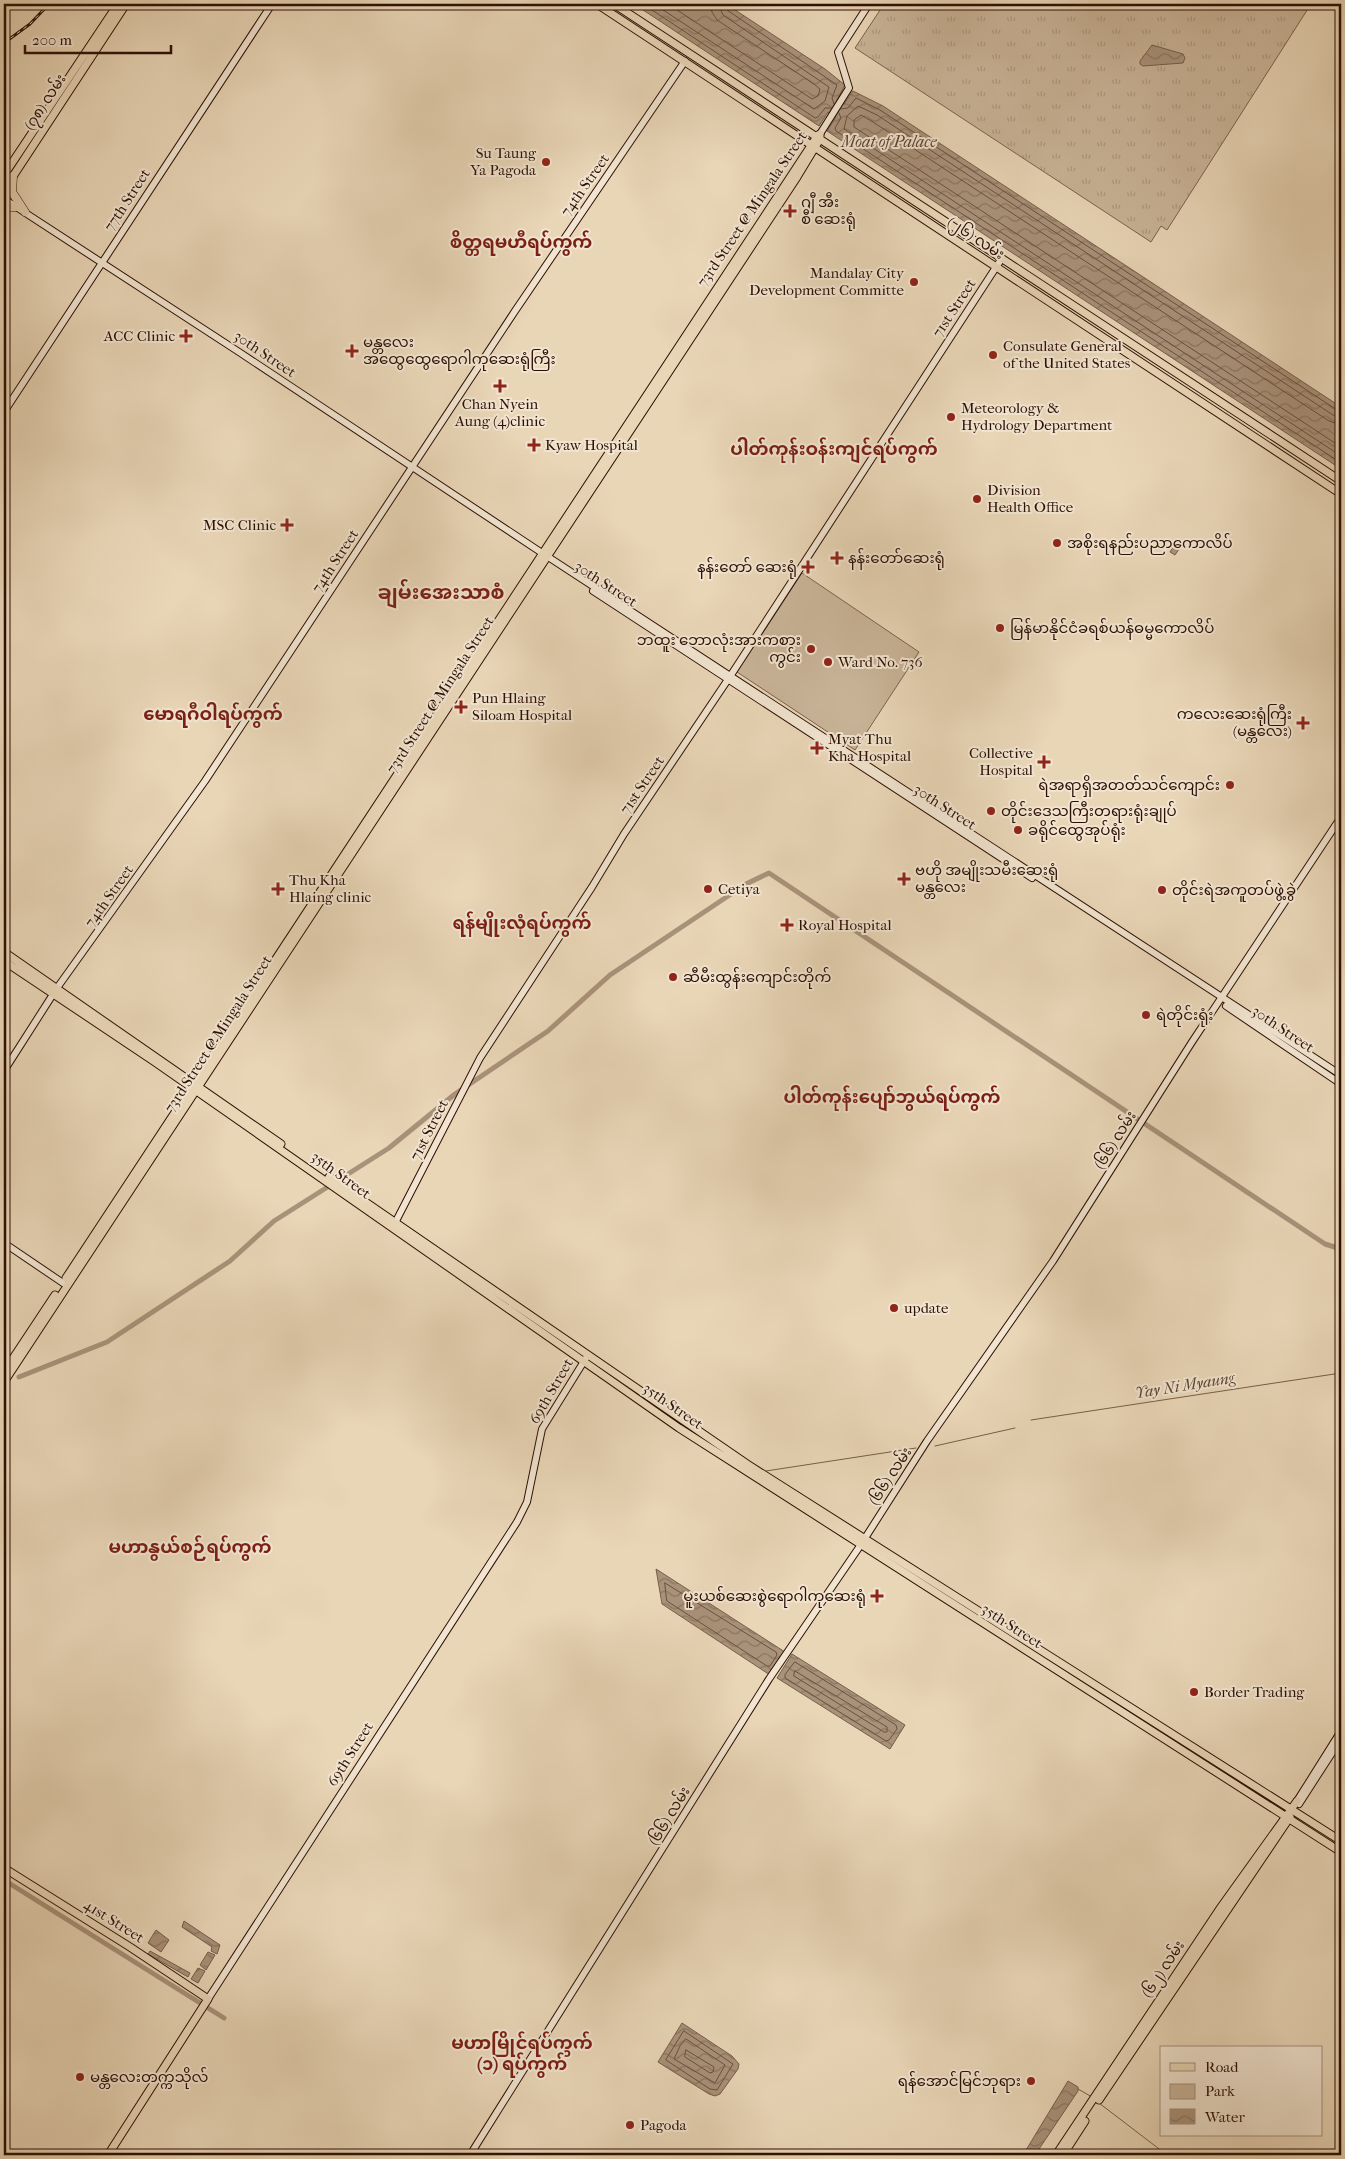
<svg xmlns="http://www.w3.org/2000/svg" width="1345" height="2159" font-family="'IM FELL French Canon','Noto Sans Myanmar',serif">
<defs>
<pattern id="grass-tufts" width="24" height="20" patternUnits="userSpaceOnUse" patternTransform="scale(1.25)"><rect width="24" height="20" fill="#c9b498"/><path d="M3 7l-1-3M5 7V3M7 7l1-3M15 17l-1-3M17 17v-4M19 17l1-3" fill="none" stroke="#ad9a81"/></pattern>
<pattern id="water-waves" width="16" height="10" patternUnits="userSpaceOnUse" patternTransform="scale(1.25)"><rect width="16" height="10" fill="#a9927a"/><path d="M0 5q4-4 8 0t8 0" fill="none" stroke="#8a7662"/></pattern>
</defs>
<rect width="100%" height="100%" fill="#e9d6b7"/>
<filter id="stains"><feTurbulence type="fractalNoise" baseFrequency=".004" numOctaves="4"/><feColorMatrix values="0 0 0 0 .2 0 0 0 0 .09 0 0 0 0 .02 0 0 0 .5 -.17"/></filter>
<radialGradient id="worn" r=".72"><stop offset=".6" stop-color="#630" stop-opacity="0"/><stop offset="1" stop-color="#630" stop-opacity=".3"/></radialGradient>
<!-- grass -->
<path fill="url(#grass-tufts)" stroke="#7b624e" d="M884,4H1311L1167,230L1161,226L1151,242L855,48Z"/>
<!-- park -->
<path fill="#c9b498" stroke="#7b624e" d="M802,573L919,652L855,750L737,672Z"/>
<!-- water -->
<path fill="url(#water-waves)" stroke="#775e4a" d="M634,4H726L825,69L845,85L837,100L844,104L853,91L883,106L1341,407V469L827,131L836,117L828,112L819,126Z
M1152,45L1183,54L1185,58L1183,63L1143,66L1140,64V61Z
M1178,539L1183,543L1175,555L1170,552Z
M656,1569L785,1652L770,1675L662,1604Z
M792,1654L905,1725L890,1749L777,1678Z
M184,1921L220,1945L217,1954L211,1951L212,1947L182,1927Z
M156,1930L169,1940L161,1952L148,1943Z
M150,1951L190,1973L188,1977L148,1954Z
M208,1952L215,1955L206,1970L200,1965Z
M198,1968L205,1971L198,1983L191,1979Z
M682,2023L732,2056L739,2064L738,2069L720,2094L715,2096L709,2094L658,2062Z
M1068,2081L1078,2087V2091L1035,2155H1023Z"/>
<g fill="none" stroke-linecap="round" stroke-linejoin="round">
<!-- shore -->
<path stroke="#6b503e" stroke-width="1" d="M643,4L815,118L818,117L825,108H831
M654,4L814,109L825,101L829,87L723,15L718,4
M668,4L812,99L818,96L820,89L814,84L717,20L712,12L710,4
M724,4L727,10L837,85L832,98L834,104
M841,109L848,108L856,98L880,110L1337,410L1341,411
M839,113L841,118L835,128L836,131L1341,463
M1341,417L1333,415L877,115L858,106L847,116L844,129L1341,456
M1341,425L1329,421L873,122L861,115L854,120V127L1341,447
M665,1583L776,1652L777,1655L770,1666H767L667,1601Z
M795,1662L896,1725L897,1729L889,1740L886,1741L785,1678V1675Z
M795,1671L887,1727V1732H884L794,1676Z
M684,2031L733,2064L717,2090L710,2089L666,2060Z
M686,2039L725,2065L715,2083L674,2059L680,2046Z
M686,2050L714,2067L713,2072L710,2073L685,2057Z"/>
<!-- stream -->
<path stroke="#775e4a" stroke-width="1" d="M1031,1420L1341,1373
M935,1446L1015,1428
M766,1471L916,1448
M1078,2089L1092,2097
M1099,2103L1167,2155"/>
<!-- canal -->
<path stroke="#a9927a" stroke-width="5" d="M19,1377L107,1342L230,1261L274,1221L389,1148L455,1094L548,1031L610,975L746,884L769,873L1325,1244L1341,1249
M4,1880L224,2018"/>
<defs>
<path id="secondary" d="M820,134L849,88L838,52L869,4
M4,199L239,352L536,549L1341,1075
M4,412L272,4
M593,591L1032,878
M1226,1006L1341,1084
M4,1071L57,988L205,781L515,311L685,61
M395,1223L480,1058L592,887L624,834L731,675L1002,258
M4,1243L63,1283
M1297,1801L1341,1731
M1299,1804L1341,1739
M208,1999L517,1522L527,1502L542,1429L586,1358
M470,2155L769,1679L860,1546L927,1441L1053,1261L1192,1042L1341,817"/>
<path id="primary" d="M597,4L1341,494
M614,4L1341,481
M4,175L118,4
M4,190L126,4
M4,952L281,1144
M4,961L155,1062L679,1428L1341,1852
M329,1177L747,1464L1341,1841
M66,1278L818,135
M4,1372L55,1295
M4,1382L797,177L820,139V134
M4,1868L130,1947L208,1999L108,2155
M1099,2100L1290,1817
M1056,2155L1221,1907L1297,1801
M1063,2155L1085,2121"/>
<path id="highway" d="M13,176L12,192L25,212
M4,207H17"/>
</defs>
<!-- secondary casing -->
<use href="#secondary" stroke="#2d0f03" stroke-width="8"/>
<!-- primary casing -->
<use href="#primary" stroke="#2d0f03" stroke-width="9"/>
<!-- highway casing -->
<use href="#highway" stroke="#2d0f03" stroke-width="9"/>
<!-- secondary -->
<use href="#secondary" stroke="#f1e4d0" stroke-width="6"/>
<!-- primary -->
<use href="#primary" stroke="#e9d6b7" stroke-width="7"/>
<!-- highway -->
<use href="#highway" stroke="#e9d6b7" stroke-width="8"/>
<defs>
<path id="rail" d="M4,43L30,24L49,4"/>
</defs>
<!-- rail casing -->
<use href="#rail" stroke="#2d0f03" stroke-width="3"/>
<!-- rail -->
<use href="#rail" stroke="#f1e4d0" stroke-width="1" stroke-dasharray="4" stroke-linecap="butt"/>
</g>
<!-- markers -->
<g fill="#8f2418" stroke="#f1e4d0" stroke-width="2">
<circle cx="546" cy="162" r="5"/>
<path d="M787.5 203.5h5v5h5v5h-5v5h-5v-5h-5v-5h5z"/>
<circle cx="914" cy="282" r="5"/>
<path d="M183.5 328.5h5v5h5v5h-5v5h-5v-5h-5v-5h5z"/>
<path d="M349.5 343.5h5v5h5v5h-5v5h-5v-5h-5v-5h5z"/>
<circle cx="993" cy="355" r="5"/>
<path d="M497.5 378.5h5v5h5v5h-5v5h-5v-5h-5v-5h5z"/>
<circle cx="951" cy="417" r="5"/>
<path d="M531.5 437.5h5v5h5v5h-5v5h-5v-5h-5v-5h5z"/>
<circle cx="977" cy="499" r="5"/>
<path d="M284.5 517.5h5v5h5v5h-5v5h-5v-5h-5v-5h5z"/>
<circle cx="1057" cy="543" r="5"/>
<path d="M834.5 550.5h5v5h5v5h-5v5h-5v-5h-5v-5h5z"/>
<path d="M805.5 559.5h5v5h5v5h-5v5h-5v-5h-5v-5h5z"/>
<circle cx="1000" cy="628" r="5"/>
<circle cx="811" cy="649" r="5"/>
<circle cx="828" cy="662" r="5"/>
<path d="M458.5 699.5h5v5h5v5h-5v5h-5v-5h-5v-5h5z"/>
<path d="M1300.5 715.5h5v5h5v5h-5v5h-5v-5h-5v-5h5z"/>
<path d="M814.5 740.5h5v5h5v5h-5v5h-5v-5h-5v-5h5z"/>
<path d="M1041.5 754.5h5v5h5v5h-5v5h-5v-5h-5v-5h5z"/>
<circle cx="1230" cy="785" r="5"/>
<circle cx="991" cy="811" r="5"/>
<circle cx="1018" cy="830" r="5"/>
<path d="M901.5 871.5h5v5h5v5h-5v5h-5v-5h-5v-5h5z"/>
<path d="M275.5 881.5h5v5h5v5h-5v5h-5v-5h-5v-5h5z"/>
<circle cx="708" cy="889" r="5"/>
<circle cx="1162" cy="890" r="5"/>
<path d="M784.5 917.5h5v5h5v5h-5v5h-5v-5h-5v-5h5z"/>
<circle cx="673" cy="977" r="5"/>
<circle cx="1146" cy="1015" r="5"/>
<circle cx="894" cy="1308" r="5"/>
<path d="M874.5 1588.5h5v5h5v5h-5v5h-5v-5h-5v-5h5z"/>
<circle cx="1194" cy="1692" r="5"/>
<circle cx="80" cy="2077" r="5"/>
<circle cx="1031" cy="2081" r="5"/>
<circle cx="630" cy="2125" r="5"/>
</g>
<g text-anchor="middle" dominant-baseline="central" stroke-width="4" stroke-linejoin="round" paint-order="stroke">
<!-- street labels -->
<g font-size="15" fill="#2d0f03" stroke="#f1e4d0">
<text transform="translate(45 102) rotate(-57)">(၇၈) လမ်း</text>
<text transform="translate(585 185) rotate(-55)">74th Street</text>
<text transform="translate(127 200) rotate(-57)">77th Street</text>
<text transform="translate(752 209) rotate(-56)">73rd Street @ Mingala Street</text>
<text transform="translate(976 238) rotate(33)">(၂၆) လမ်း</text>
<text transform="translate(954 308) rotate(-57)">71st Street</text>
<text transform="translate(265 354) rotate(34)">30th Street</text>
<text transform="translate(335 561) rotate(-57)">74th Street</text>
<text transform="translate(606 584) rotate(33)">30th Street</text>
<text transform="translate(440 695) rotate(-57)">73rd Street @ Mingala Street</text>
<text transform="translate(642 785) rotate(-56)">71st Street</text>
<text transform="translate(945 807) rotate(33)">30th Street</text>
<text transform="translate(109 896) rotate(-55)">74th Street</text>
<text transform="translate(1283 1029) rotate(34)">30th Street</text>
<text transform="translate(218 1034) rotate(-57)">73rd Street @ Mingala Street</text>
<text transform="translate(429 1130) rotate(-63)">71st Street</text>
<text transform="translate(1115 1140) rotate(-58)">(၆၆) လမ်း</text>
<text transform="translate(341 1175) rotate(36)">35th Street</text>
<text transform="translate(551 1391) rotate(-60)">69th Street</text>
<text transform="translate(673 1406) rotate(35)">35th Street</text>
<text transform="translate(890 1476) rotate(-57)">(၆၆) လမ်း</text>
<text transform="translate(1012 1626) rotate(33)">35th Street</text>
<text transform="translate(350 1754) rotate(-58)">69th Street</text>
<text transform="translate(669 1816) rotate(-59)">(၆၆) လမ်း</text>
<text transform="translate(114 1921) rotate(32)">41st Street</text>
<text transform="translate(1163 1969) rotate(-57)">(၆၂) လမ်း</text>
</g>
<!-- poi labels -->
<g font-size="15" fill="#2d0f03" stroke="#f1e4d0" text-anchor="start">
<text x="536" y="153" text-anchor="end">Su Taung<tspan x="536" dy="17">Ya Pagoda</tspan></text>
<text x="801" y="202">ဂျီ အီး<tspan x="801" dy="17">စီ ဆေးရုံ</tspan></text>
<text x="904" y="273" text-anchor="end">Mandalay City<tspan x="904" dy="17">Development Committe</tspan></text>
<text x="175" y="336" text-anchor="end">ACC Clinic</text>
<text x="363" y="342">မန္တလေး<tspan x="363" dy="17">အထွေထွေရောဂါကုဆေးရုံကြီး</tspan></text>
<text x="1003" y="346">Consulate General<tspan x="1003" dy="17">of the United States</tspan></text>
<text x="500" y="404" text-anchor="middle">Chan Nyein<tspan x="500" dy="17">Aung (4)clinic</tspan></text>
<text x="961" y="408">Meteorology &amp;<tspan x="961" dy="17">Hydrology Department</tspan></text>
<text x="545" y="445">Kyaw Hospital</text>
<text x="987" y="490">Division<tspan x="987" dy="17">Health Office</tspan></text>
<text x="276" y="525" text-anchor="end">MSC Clinic</text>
<text x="1067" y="543">အစိုးရနည်းပညာကောလိပ်</text>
<text x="848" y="558">နန်းတော်ဆေးရုံ</text>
<text x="797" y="567" text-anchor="end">နန်းတော် ဆေးရုံ</text>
<text x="1010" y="628">မြန်မာနိုင်ငံခရစ်ယန်ဓမ္မကောလိပ်</text>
<text x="801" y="640" text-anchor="end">ဘထူး ဘောလုံးအားကစား<tspan x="801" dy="17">ကွင်း</tspan></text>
<text x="838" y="662">Ward No. 736</text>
<text x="472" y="698">Pun Hlaing<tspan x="472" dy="17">Siloam Hospital</tspan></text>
<text x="1292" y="714" text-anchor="end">ကလေးဆေးရုံကြီး<tspan x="1292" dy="17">(မန္တလေး)</tspan></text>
<text x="828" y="739">Myat Thu<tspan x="828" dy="17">Kha Hospital</tspan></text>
<text x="1033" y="753" text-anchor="end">Collective<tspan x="1033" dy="17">Hospital</tspan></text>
<text x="1220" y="785" text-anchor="end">ရဲအရာရှိအတတ်သင်ကျောင်း</text>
<text x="1001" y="811">တိုင်းဒေသကြီးတရားရုံးချုပ်</text>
<text x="1028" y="830">ခရိုင်ထွေအုပ်ရုံး</text>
<text x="915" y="870">ဗဟို အမျိုးသမီးဆေးရုံ<tspan x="915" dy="17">မန္တလေး</tspan></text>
<text x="289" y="880">Thu Kha<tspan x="289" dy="17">Hlaing clinic</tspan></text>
<text x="718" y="889">Cetiya</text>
<text x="1172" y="890">တိုင်းရဲအကူတပ်ဖွဲ့ခွဲ</text>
<text x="798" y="925">Royal Hospital</text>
<text x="683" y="977">ဆီမီးထွန်းကျောင်းတိုက်</text>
<text x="1156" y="1015">ရဲတိုင်းရုံး</text>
<text x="904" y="1308">update</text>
<text x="866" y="1596" text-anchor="end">မူးယစ်ဆေးစွဲရောဂါကုဆေးရုံ</text>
<text x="1204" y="1692">Border Trading</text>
<text x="90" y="2077">မန္တလေးတက္ကသိုလ်</text>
<text x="1021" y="2081" text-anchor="end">ရန်အောင်မြင်ဘုရား</text>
<text x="640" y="2125">Pagoda</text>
</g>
<!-- water labels -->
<g font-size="16" font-style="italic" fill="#5f4333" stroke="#f1e4d0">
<text x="889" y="141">Moat of Palace</text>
<text transform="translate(1185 1385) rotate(-9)">Yay Ni Myaung</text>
</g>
<!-- quarter labels -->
<g font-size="18" font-weight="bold" fill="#7a1f14" stroke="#f1e4d0">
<text x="521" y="242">စိတ္တရမဟီရပ်ကွက်</text>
<text x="834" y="449">ပါတ်ကုန်းဝန်းကျင်ရပ်ကွက်</text>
<text x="213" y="714">မောရဂီဝါရပ်ကွက်</text>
<text x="522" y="923">ရန်မျိုးလုံရပ်ကွက်</text>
<text x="892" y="1097">ပါတ်ကုန်းပျော်ဘွယ်ရပ်ကွက်</text>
<text x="190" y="1547">မဟာနွယ်စဉ်ရပ်ကွက်</text>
<text x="522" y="2043">မဟာမြိုင်ရပ်ကွက်<tspan x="522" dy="21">(၁) ရပ်ကွက်</tspan></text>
</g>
<!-- district labels -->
<g font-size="20" font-weight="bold" fill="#7a1f14" stroke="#f1e4d0">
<text x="441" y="592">ချမ်းအေးသာစံ</text>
</g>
</g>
<!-- margin -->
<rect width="1345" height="2159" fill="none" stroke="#e9d6b7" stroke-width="20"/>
<rect x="5" y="5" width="1335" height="2149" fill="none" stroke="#2d0f03" stroke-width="2.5"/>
<rect x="10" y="10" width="1325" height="2139" fill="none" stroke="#2d0f03"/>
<!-- legend -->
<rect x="1160" y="2046" width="162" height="90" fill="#f1e4d0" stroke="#a38f7e"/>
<rect x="1170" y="2063" width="25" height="8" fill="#e9d6b7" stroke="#a38f7e"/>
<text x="1205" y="2072" font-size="15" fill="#2d0f03">Road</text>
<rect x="1170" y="2084" width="25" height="15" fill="#c9b498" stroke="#a38f7e"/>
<text x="1205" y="2096" font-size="15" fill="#2d0f03">Park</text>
<rect x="1170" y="2109" width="25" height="15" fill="url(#water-waves)" stroke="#a38f7e"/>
<text x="1205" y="2122" font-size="15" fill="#2d0f03">Water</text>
<!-- scale -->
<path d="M25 45v8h146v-8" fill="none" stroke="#2d0f03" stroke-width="2.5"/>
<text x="32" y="45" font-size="15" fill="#2d0f03" stroke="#f1e4d0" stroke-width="4" paint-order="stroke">200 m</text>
<rect width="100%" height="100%" filter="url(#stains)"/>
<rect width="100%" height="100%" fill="url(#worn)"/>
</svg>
